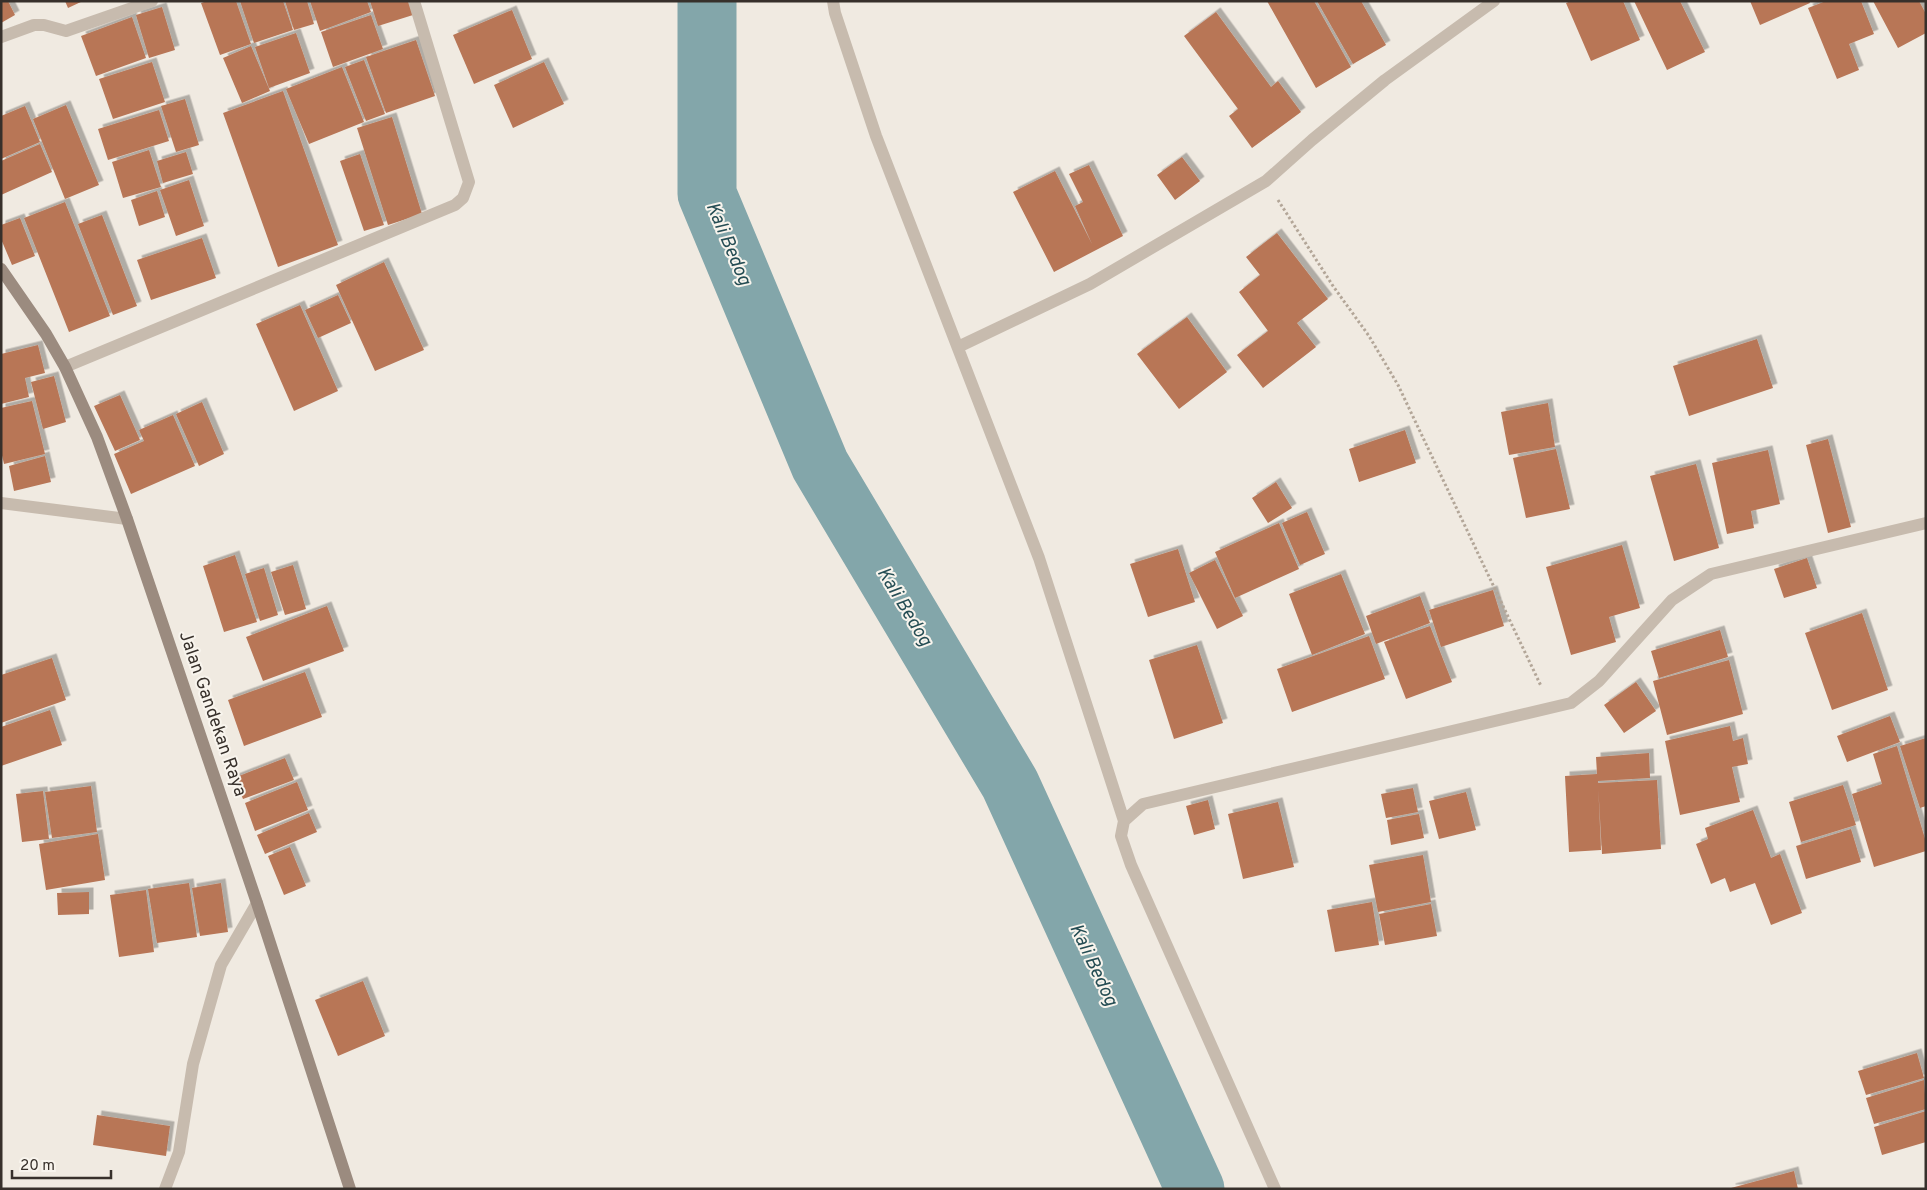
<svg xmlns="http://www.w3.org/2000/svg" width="1927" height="1190" font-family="Overpass,sans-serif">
<defs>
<filter id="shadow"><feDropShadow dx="4.5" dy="-4.5" stdDeviation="0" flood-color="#0004"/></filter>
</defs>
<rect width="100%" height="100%" fill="#f0eae1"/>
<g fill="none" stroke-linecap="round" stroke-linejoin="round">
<!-- river -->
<path stroke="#83a6aa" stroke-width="59" d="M707,1V194L820,465L1010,784L1195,1189"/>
</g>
<!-- building -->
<path fill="#b87657" filter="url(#shadow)" d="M1,1H8L15,15L1,23Z
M65,1H83L68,8Z
M207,1H236L251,44L220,55L201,3Z
M240,1H283L293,30L254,43Z
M285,1H307L314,24L294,30Z
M310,1H367L371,12L320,31Z
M370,1H409L413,15L378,26Z
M1267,1H1314L1351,67L1316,88Z
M1317,1H1361L1386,45L1353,64Z
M1571,1H1623L1640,40L1591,61L1566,3Z
M1634,1H1680L1705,52L1667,70Z
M1750,1H1809L1810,3L1760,25Z
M1826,1H1861L1874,34L1849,44L1859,70L1837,79L1808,8Z
M1873,1H1919L1926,14V33L1898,48Z
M162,7L175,50L149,58L136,15Z
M512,10L532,59L474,84L453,35Z
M1216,12L1271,87L1278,81L1301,112L1252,148L1229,116L1238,109L1184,36Z
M371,15L383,49L333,67L321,32Z
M132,17L146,58L96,76L81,36Z
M296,33L310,73L269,88L255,47Z
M416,40L435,96L386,113L366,57Z
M251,46L270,91L242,103L223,58Z
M364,60L385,114L366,121L345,67Z
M152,62L165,102L113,119L99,79Z
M544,62L564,104L513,128L494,85Z
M342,67L364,122L309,144L286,89Z
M283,91L338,245L278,267L223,113Z
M185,99L199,145L176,152L161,106Z
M66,105L99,185L65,199L33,119Z
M25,106L40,142L1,159V116Z
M159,110L169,141L108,160L98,129Z
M392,117L422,214L388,225L357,128Z
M40,144L52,172L1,195V161Z
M149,150L161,187L123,198L112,162Z
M186,152L193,174L163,183L157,161Z
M360,154L384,225L364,231L340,161Z
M1182,157L1200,181L1175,200L1157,175Z
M1089,165L1123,236L1054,272L1013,192L1055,171L1092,244L1075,206L1083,202L1069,174Z
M189,180L204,226L176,236L160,190Z
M157,191L165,217L139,226L131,200Z
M65,202L110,316L69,332L24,218Z
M102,215L137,306L113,315L78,224Z
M20,218L35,256L12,265L1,239V225Z
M1277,233L1328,299L1297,323L1316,347L1263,388L1237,355L1268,331L1239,292L1260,275L1246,257Z
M202,238L216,278L151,300L137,260Z
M384,262L424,350L375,371L336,285Z
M338,295L351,323L318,338L305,310Z
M300,305L338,391L294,411L256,324Z
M1187,317L1227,372L1179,409L1137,354Z
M1757,339L1773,388L1689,416L1673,366Z
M38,345L45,373L25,378L29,397L1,404V354Z
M54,376L66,422L43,429L31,382Z
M120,395L140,440L115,451L94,406Z
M32,401L45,454L4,464L1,451V408Z
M202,402L224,454L199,466L176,414Z
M1548,403L1555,447L1509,455L1501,412Z
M173,415L195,466L131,494L114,454L144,441L139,430Z
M1405,430L1416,463L1359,482L1349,449Z
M1828,439L1851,527L1828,533L1806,445Z
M1556,449L1570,509L1526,518L1513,458Z
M1768,450L1780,504L1751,511L1754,528L1727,534L1712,463Z
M45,456L51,482L14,491L9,466Z
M1696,464L1719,548L1674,561L1650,476Z
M1276,482L1292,508L1268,523L1252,498Z
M1307,512L1325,554L1300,565L1282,523Z
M1279,523L1299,569L1235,598L1215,552Z
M1622,545L1640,608L1609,617L1616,642L1571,655L1546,567Z
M1178,549L1195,602L1148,617L1130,564Z
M235,555L257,622L224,632L203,566Z
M1807,558L1817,588L1784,598L1774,569Z
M1215,560L1243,616L1217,629L1189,573Z
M293,565L306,609L285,615L271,572Z
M264,568L278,615L260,621L245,574Z
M1341,574L1365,634L1312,655L1289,594Z
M1493,590L1504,626L1441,647L1429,610Z
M1420,596L1430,623L1376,644L1366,616Z
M327,606L344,651L263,681L246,637Z
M1862,613L1888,690L1832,710L1805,633Z
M1430,626L1452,682L1406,699L1384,642Z
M1720,630L1728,657L1659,678L1651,651Z
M1369,636L1385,679L1292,712L1277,669Z
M1197,645L1223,723L1174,739L1149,660Z
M52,658L66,700L1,723V675Z
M1729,660L1743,714L1667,735L1653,681Z
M305,672L322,717L244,746L228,700Z
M1636,682L1656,711L1624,733L1604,705Z
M50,710L62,745L1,766V727Z
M1890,716L1900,742L1847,762L1837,736Z
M1730,726L1733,741L1743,738L1748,764L1732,767L1740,802L1680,815L1665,741Z
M1926,738V806L1920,808L1900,746Z
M1897,746L1926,842V851L1874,867L1852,794L1882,784L1873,754Z
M1649,753L1650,778L1598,781L1601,850L1569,852L1565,776L1597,774L1596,757Z
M285,758L294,780L243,799L234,778Z
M1657,780L1661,849L1602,854L1598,783Z
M297,782L308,810L255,831L245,803Z
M1843,785L1856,825L1801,842L1789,802Z
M91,786L97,832L52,838L45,792Z
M1413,788L1418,812L1386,818L1381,794Z
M43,791L49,839L22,842L16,794Z
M1466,792L1476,830L1439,839L1429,801Z
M1208,800L1215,829L1194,835L1186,806Z
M1278,802L1294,867L1243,879L1228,814Z
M1753,810L1771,858L1780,854L1802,913L1771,925L1755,883L1730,892L1725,878L1711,884L1696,844L1708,839L1705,828Z
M309,813L317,832L265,854L257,835Z
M1419,814L1424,838L1391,845L1387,820Z
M1851,829L1861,862L1806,879L1796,846Z
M98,834L105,880L46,890L39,844Z
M290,847L306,886L284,895L268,856Z
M1423,855L1431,902L1378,912L1369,865Z
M189,883L197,937L157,943L148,889Z
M221,883L228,932L200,936L192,888Z
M146,890L154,952L119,957L110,895Z
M89,892V914L58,915L57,893Z
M1372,902L1379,945L1335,952L1327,910Z
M1431,904L1437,936L1385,945L1379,914Z
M363,981L385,1036L338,1056L315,1000Z
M1917,1053L1924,1078L1866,1095L1858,1071Z
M1924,1080L1926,1109L1874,1124L1866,1098Z
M1926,1111V1142L1882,1155L1874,1127Z
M97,1115L170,1126L166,1156L93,1145Z
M1794,1171L1798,1189H1731V1188Z"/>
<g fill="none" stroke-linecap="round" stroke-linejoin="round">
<!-- path -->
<path stroke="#b3a698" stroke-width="3" stroke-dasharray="2.5 2.5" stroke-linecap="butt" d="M1278,200L1333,286L1369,336L1398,385L1541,686"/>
<!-- lane -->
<path stroke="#c7bbae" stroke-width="12" d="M833,1L835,13L876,136L1039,558L1124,821L1121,836L1131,865L1275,1189
M958,347L1090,284L1266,181L1312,140L1385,80L1494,1
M1124,821L1143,804L1571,703L1599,681L1672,600L1711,574L1926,523"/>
<!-- street -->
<path stroke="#c7bbae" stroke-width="12" d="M1,37L34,25H44L66,31L152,1
M65,367L455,205L463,198L469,182L414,1
M1,503L127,519
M165,1189L179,1152L193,1064L221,965L257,903"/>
<!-- secondary -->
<path stroke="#9b8b7f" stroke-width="12" d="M1,269L46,334L65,367L97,437L127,519L257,903L350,1189"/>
</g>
<g text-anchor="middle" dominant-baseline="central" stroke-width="4" stroke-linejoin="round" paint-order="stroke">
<!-- street labels -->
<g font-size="18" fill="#37302b" stroke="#f8f4ed">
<text transform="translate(212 714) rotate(71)">Jalan Gandekan Raya</text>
</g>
<!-- water labels -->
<g font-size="19" font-style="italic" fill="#254d54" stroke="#f8f4ed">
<text transform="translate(728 244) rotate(67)">Kali Bedog</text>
<text transform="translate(904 607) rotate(59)">Kali Bedog</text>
<text transform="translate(1093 965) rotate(65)">Kali Bedog</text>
</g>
</g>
<!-- border -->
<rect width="1927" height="1190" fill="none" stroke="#37302b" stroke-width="5"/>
<!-- scale -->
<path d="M12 1170v8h99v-8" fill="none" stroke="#37302b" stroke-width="2.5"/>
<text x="20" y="1170" font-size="15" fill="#37302b" stroke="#f8f4ed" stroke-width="4" paint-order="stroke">20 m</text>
</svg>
